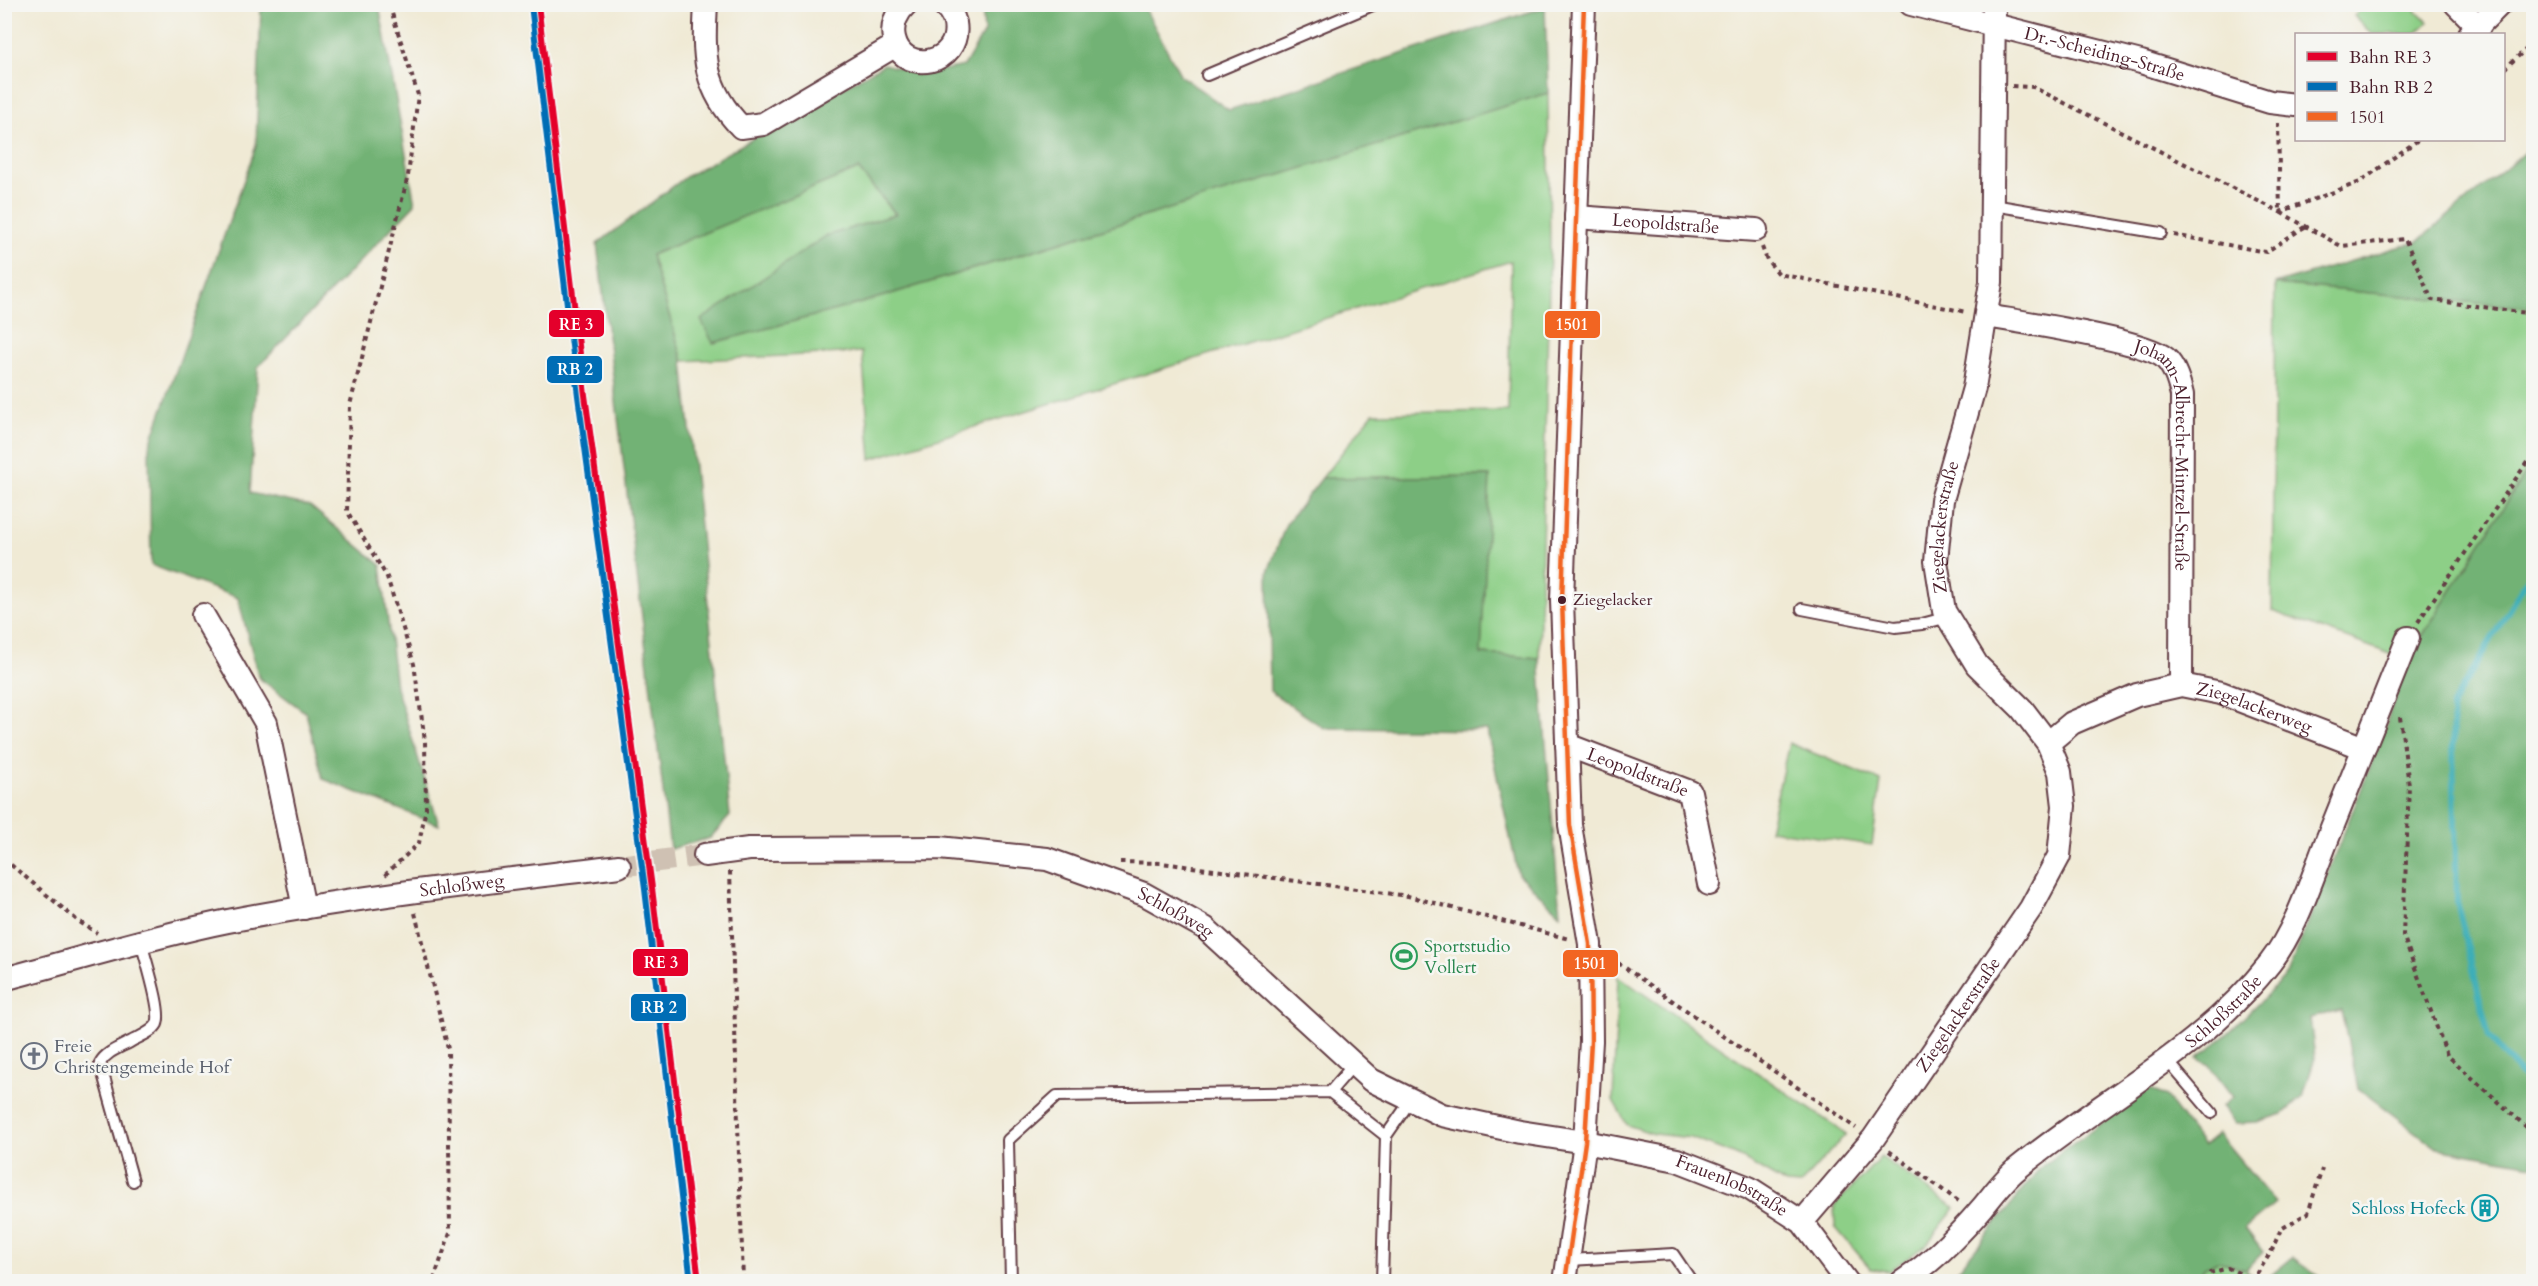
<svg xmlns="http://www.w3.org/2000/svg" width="2538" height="1286" font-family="Cardo,serif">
<rect width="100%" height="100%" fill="#f6f6f2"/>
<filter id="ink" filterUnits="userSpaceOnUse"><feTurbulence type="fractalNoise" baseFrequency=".0167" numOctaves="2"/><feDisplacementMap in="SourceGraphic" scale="12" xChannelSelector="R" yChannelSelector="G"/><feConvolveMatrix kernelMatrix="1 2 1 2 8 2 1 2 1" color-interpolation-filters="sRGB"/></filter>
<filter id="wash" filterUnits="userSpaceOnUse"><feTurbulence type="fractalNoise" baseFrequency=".008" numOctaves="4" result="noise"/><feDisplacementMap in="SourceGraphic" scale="24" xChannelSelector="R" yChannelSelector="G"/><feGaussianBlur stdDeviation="1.35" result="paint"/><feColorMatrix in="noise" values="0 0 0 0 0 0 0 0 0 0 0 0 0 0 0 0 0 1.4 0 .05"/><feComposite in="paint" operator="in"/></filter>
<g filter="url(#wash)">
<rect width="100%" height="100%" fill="#f0ead5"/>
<!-- green -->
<path fill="#8dcf87" stroke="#6c7759" stroke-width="1.5" d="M2366,5H2411L2428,22L2415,34H2372L2354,16Z
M1548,93L1550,249L1539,658L1481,654L1489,476L1322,478L1373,413L1508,411L1511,261L871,459L862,352L683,361L651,255L858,169L896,215L826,236L713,342L858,304Z
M2275,284L2533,308V461L2407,660L2272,611Z
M1789,743L1881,781L1872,845L1769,830Z
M1618,976L1846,1134L1800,1185L1786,1184L1736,1155L1691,1138L1654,1134L1627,1125L1613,1100Z
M1881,1157L1955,1208L1926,1245L1889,1271L1871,1269L1835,1227L1834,1206Z
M2218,1261L2246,1270L2258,1281L2197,1282L2204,1267Z"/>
<!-- forest -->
<path fill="#72b274" stroke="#5e6850" stroke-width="1.5" d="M261,5H379L415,204L258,367L250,493L310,506L381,565L396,687L439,825L323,779L306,713L259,678L238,598L151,565L149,447L256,146Z
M982,5H1143L1181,76L1229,110L1545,7L1548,93L858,304L713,343L701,320L826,236L896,214L858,169L651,255L683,361L730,816L710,838L670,849L597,244L687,176L884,64L922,74L964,66L984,32Z
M2533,145V308L2275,284L2418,241Z
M2533,461V1165L2437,1148L2358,1088L2341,1010L2310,1018L2315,1058L2303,1096L2283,1114L2257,1122L2235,1123L2222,1106L2233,1097L2208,1064L2197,1058L2224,1037L2287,975L2381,740L2407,660Z
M1490,476L1481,654L1539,658L1560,914L1518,874L1487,730L1324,728L1270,691L1268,572L1286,524L1322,478Z
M2150,1089L2166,1097L2203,1146L2218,1134L2275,1203L2245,1228L2263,1252L2246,1270L2218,1261L2204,1267L2197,1281L1950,1280L2043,1165Z
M2292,1258L2325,1281H2264Z"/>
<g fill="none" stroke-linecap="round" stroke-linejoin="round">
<!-- stream -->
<path stroke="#3daeb7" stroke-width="6" d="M2534,568L2452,705L2457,902L2489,1037L2534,1089"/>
</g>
</g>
<g filter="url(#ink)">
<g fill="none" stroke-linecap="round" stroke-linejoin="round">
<!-- street-tunnel -->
<path stroke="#cfc1b3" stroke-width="22" stroke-dasharray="22 11" stroke-linecap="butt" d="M619,866L705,855"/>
<defs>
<path id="lane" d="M1207,75L1375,4
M1993,205L2161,233
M1802,609L1895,627L1922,624L1948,617
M2167,1060L2212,1113
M1330,1092L1386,1136
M133,1181L100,1063C106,1052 119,1048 130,1042C138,1037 152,1033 157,1024C163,1011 144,956 141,941
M1570,1260L1673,1254L1692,1282
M1011,1282L1008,1140L1057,1096L1330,1092L1354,1064
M1382,1282L1386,1136L1411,1100"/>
<g id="street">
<path d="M706,4C703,56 703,88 741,127L763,124L896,45"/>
<path d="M906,4C897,12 891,25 894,38C902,76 962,65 955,23C953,15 949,9 943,4"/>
<path id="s1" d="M1911,4L2141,62L2270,102L2296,105"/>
<path d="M2456,4L2479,27"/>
<path d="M2470,34L2500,4"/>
<path id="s2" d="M1576,217L1756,230"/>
<path id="s3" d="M1987,316C2020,322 2145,340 2165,358C2175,367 2179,382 2182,395L2181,685"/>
<path d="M203,615L266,723L304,908"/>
<path id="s4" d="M2048,743L2072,723L2137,695L2181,685L2221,693L2364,748"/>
<path id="s5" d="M1567,745L1690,792L1709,884"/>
<path id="s6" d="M705,855L749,849L939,848L1047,859L1144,894L1205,928L1371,1080L1442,1115L1520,1132L1585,1142L1677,1160L1749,1188L1802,1222L1847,1282"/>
<path id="s7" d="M4,979C79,959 153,936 228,921C358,896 489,882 619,866"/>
<path id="s8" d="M1802,1222L1873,1139L2031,908L2059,856L2064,806L2060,772L2048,743L2022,709L1977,665L1944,611L1936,561L1942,500L1974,388L1991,282L1994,4"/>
<path d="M1565,1282L1585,1142L1591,1041L1590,944L1570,825L1562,600L1584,4"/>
<path id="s9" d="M1902,1282C1933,1262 1958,1236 1982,1208C1993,1195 2004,1179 2018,1168C2102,1099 2202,1050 2270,963C2296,930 2312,878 2327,840C2354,772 2381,705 2408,638"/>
</g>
</defs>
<!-- lane casing -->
<use href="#lane" stroke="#633d44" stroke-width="14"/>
<!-- street casing -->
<use href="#street" stroke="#633d44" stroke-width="26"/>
<!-- path -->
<path stroke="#633d44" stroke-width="4" stroke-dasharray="4.5 4.5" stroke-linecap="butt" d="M2504,69L2534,42
M2012,86L2033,87L2280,212L2360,182L2418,140
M2278,123L2280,212L2341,246L2405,239L2432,300L2534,314
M2174,235L2266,252L2306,226
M1762,247L1767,260L1779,274L1966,312
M2418,622L2534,452
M2400,717L2409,785L2403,935L2447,1055L2534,1134
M4,859L78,921L97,933
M1120,862L1162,863L1408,896L1569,939
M730,871L743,1282
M385,875L419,843L426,808L425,741L414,664L387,577L347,511L350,405L408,176L418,95L389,4
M415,913L448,1049L450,1233L433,1282
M1611,958L1856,1128
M1889,1151L1961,1203
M2207,1282L2210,1273L2228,1268L2252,1279
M2252,1282L2271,1252L2281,1229L2308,1213L2322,1169"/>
<!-- lane -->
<use href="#lane" stroke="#fff" stroke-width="10"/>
<!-- street -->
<use href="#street" stroke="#fff" stroke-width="22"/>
<defs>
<path id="bus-1" d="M1565,1282L1585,1142L1591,1041L1590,944L1570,825L1562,600L1584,4"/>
</defs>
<!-- bus-1 casing -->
<use href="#bus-1" stroke="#f6f6f2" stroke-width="9"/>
<!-- bus-1 -->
<use href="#bus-1" stroke="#f26522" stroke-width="4.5"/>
<defs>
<path id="rail-1" d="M538,4L585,395L652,888L699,1282"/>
<path id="rail-2" d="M531,5L578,396L645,889L691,1282"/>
</defs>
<!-- rail-1 casing -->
<use href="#rail-1" stroke="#f6f6f2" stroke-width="10"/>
<!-- rail-2 casing -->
<use href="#rail-2" stroke="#f6f6f2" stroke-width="10"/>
<!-- rail-1 -->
<use href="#rail-1" stroke="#e4002b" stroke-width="6"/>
<!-- rail-2 -->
<use href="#rail-2" stroke="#006db5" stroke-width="6"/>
</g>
</g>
<!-- icons -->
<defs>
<symbol id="stadium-ring" viewBox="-11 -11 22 22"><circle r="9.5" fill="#f6f6f2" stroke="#2e9e5b" stroke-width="1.5"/><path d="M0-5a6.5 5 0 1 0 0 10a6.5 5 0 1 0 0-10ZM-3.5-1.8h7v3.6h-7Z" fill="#2e9e5b"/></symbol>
<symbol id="church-ring" viewBox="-11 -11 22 22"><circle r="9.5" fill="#f6f6f2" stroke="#6b7280" stroke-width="1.5"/><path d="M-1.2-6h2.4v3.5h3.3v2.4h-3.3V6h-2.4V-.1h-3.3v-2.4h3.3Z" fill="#6b7280"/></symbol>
<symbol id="building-ring" viewBox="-11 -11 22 22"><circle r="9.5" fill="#f6f6f2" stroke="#0f9aa8" stroke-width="1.5"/><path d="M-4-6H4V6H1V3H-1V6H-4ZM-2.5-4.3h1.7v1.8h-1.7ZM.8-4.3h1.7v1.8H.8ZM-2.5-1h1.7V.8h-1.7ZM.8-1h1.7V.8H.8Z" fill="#0f9aa8"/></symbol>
</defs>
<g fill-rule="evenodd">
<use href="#stadium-ring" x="1389" y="941" width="30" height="30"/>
<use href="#church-ring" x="19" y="1041" width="30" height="30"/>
<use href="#building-ring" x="2470" y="1193" width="30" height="30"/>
</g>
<!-- markers -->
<circle fill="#4a1f2b" stroke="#f6f6f2" stroke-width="2" cx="1562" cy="600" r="5"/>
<g text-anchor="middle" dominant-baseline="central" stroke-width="5" stroke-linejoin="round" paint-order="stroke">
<!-- bus labels -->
<g font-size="16" fill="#4a1f2b" stroke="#f6f6f2" text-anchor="start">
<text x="1573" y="600">Ziegelacker</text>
</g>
<!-- street labels -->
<g font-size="18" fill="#4a1f2b" stroke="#f6f6f2">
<text stroke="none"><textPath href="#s1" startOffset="200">Dr.-Scheiding-Straße</textPath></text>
<text stroke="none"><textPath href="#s2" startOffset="90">Leopoldstraße</textPath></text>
<text stroke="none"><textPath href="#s3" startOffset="276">Johann-Albrecht-Mintzel-Straße</textPath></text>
<text stroke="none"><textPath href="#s8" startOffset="818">Ziegelackerstraße</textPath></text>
<text stroke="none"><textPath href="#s4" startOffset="224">Ziegelackerweg</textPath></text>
<text stroke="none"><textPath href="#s5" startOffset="76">Leopoldstraße</textPath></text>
<text stroke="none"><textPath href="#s7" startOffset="468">Schloßweg</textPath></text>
<text stroke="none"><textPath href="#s6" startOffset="483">Schloßweg</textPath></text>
<text stroke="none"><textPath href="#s9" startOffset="422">Schloßstraße</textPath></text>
<text stroke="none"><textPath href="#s8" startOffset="260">Ziegelackerstraße</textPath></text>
<text stroke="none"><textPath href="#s6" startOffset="1120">Frauenlobstraße</textPath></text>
</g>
<!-- leisure labels -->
<g font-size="18" fill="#27864d" stroke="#f6f6f2" text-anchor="start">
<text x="1424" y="946">Sportstudio<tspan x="1424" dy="21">Vollert</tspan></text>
</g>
<!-- worship labels -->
<g font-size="18" fill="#5b616d" stroke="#f6f6f2" text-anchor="start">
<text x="54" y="1046">Freie<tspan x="54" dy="21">Christengemeinde Hof</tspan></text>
</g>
<!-- culture labels -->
<g font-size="18" fill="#0d838f" stroke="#f6f6f2" text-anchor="end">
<text x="2466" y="1208">Schloss Hofeck</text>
</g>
</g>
<g stroke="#f6f6f2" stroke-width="2">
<rect x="548" y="309" width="57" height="29" rx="6" fill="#e4002b"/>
<rect x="1544" y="310" width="57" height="29" rx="6" fill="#f26522"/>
<rect x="546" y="355" width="57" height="29" rx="6" fill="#006db5"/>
<rect x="632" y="948" width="57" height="29" rx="6" fill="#e4002b"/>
<rect x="1562" y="949" width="57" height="29" rx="6" fill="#f26522"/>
<rect x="630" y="993" width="57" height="29" rx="6" fill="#006db5"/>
</g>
<g font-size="16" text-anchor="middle" font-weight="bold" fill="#fff">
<text x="576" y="330">RE 3</text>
<text x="1572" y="330">1501</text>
<text x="575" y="375">RB 2</text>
<text x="661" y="968">RE 3</text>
<text x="1590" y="969">1501</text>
<text x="659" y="1013">RB 2</text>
</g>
<!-- margin -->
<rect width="2538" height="1286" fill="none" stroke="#f6f6f2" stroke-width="24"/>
<!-- legend -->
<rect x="2295" y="33" width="210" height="108" fill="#f6f6f2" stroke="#b1a0a2" stroke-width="1.5"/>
<rect x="2307" y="52" width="30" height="9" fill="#e4002b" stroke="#b1a0a2" stroke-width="1.5"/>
<text x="2349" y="63" font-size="18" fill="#4a1f2b">Bahn RE 3</text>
<rect x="2307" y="82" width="30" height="9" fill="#006db5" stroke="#b1a0a2" stroke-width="1.5"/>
<text x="2349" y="93" font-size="18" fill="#4a1f2b">Bahn RB 2</text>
<rect x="2307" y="112" width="30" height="9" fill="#f26522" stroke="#b1a0a2" stroke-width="1.5"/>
<text x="2349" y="123" font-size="18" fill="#4a1f2b">1501</text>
</svg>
